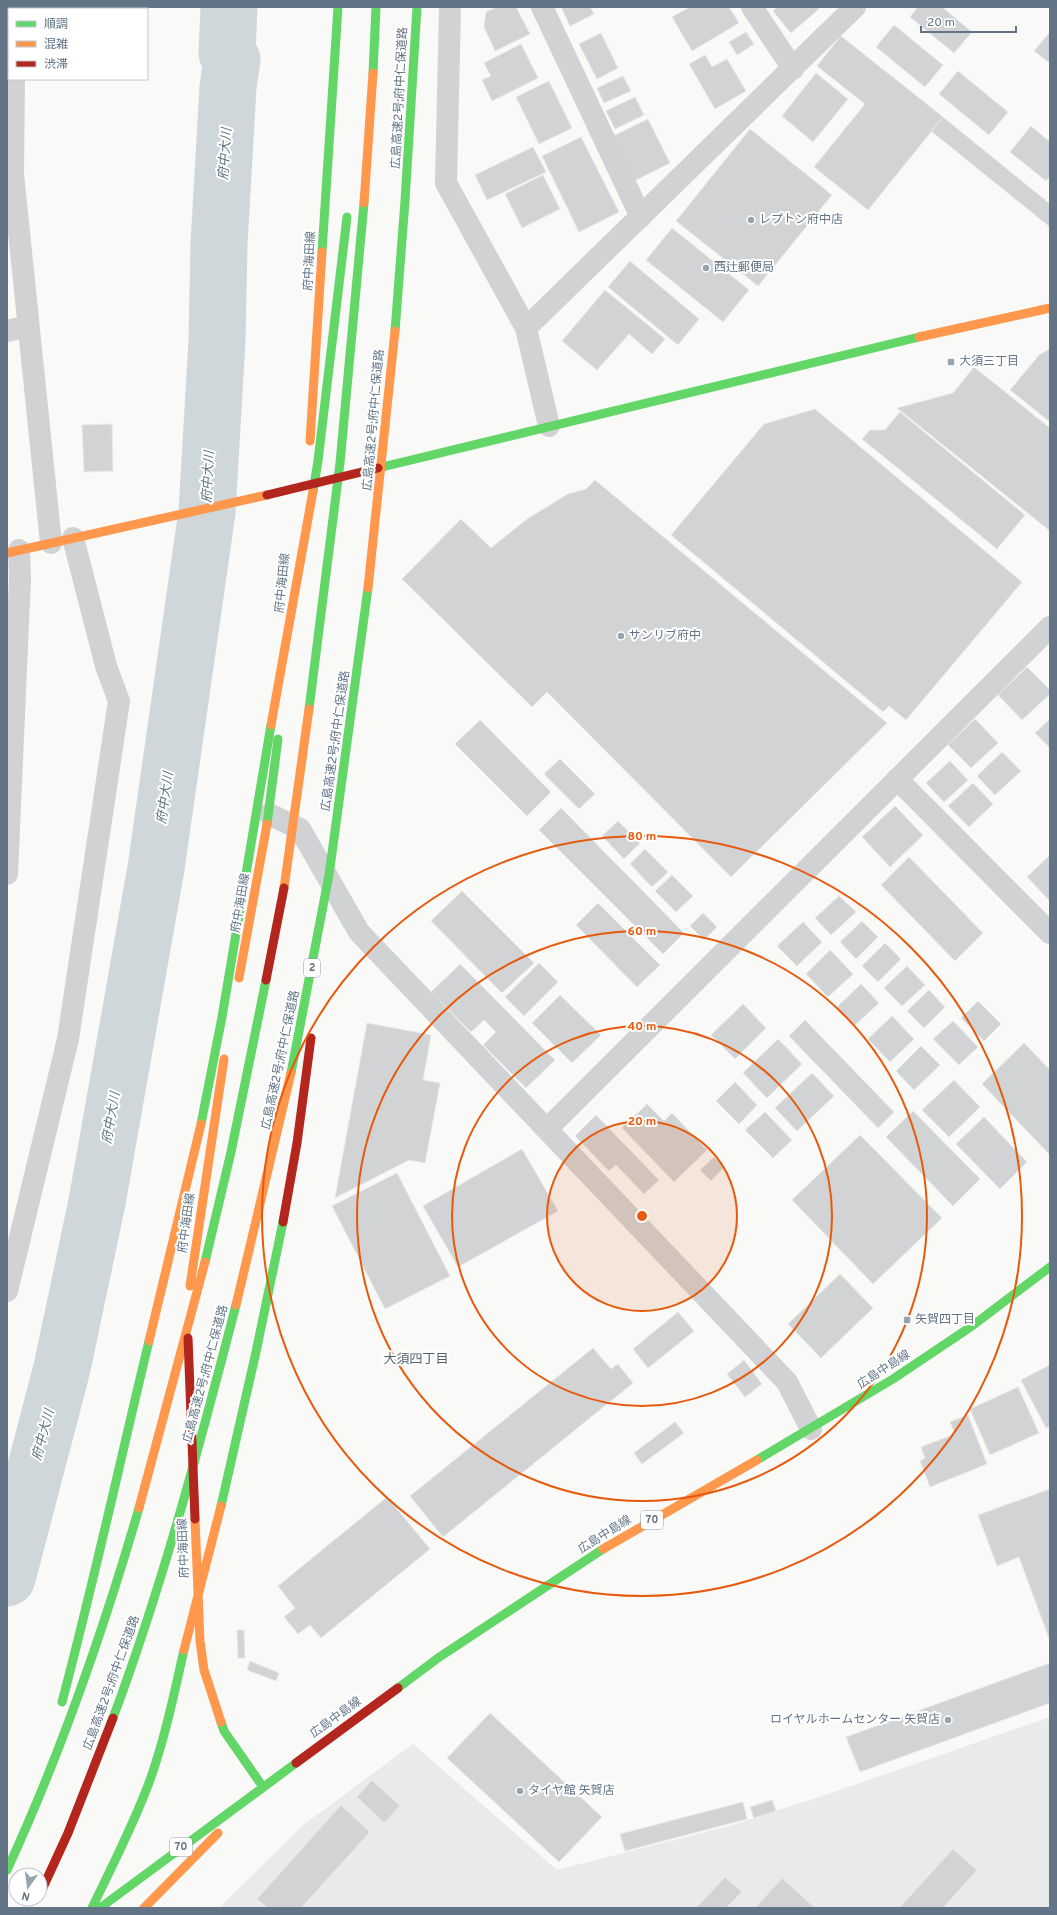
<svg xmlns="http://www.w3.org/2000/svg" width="1057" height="1915" font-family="Overpass,'Noto Sans JP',sans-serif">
<rect width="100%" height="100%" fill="#f9f9f8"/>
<!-- built -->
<path fill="#e9ebeb" d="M1050,1717V1908H219L303,1825L413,1744L557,1870L736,1824L834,1792Z"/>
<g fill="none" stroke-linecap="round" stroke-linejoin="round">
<!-- river -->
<path stroke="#cfd7db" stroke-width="57" d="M7,1578L62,1368L97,1202L156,868L207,512L217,341L219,244L228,87L232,60L227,53L229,7"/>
</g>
<!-- building -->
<path fill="#d1d3d4" stroke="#e8e8e8" d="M497,7H516L530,34L495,51L484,27L486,12Z
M561,7H590L594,14L570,26Z
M690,7H729L739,23L692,51L672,17Z
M777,7H817L819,9L791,33L773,11Z
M918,7H942L972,32L954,53L910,17Z
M894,25L943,65L925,87L876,47Z
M746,32L754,44L737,55L729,42Z
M1050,32V63L1034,51Z
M601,33L618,68L597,79L579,44Z
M841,36L943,117L868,210L814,167L865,104L817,66Z
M521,44L538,78L492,101L482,80L491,76L484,63Z
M705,55L712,67L727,59L746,91L715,109L689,64Z
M958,71L1008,112L989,135L939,94Z
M816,73L848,99L813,142L782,116Z
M623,76L631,91L604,103L597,88Z
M549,81L572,128L539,144L516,97Z
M635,97L644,115L615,129L606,111Z
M943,117L1050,204V227L931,131Z
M648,119L670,163L634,181L613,136Z
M1031,126L1050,142V176L1046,181L1010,152Z
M750,129L832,195L758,286L676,221Z
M581,137L619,212L579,232L542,156Z
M533,147L546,172L487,200L475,175Z
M543,175L560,209L522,228L505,194Z
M672,228L749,290L723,322L646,260Z
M630,261L699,319L678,345L608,287Z
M605,290L665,339L652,354L629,334L597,370L562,341Z
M1050,349V422L1010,390L1040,354Z
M974,367L1050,428V531L897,408L953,393Z
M815,409L1022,582L906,720L889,706L883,712L671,535L764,424Z
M900,412L1025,515L997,549L862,439L870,430H885Z
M112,424L113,471L84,472L82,425Z
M595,480L887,723L731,877L547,692L532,707L402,579L461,519L491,548L527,519L568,494L586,489Z
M1027,667L1050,690V694L1022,720L998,695Z
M975,719L998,743L971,768L948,745Z
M1050,719V748L1035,733Z
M480,720L551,792L527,816L455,744Z
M1002,752L1021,771L995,795L977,776Z
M560,759L595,794L579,809L544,774Z
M950,761L968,780L944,802L926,783Z
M973,783L993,804L969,827L948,806Z
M895,806L923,835L890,867L862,837Z
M561,808L684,933L663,954L539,830Z
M618,821L640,843L624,859L602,836Z
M645,849L668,872L652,887L630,864Z
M1050,855V901L1027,877Z
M909,857L983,933L955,961L881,885Z
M672,875L693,896L676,912L655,891Z
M462,891L534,963L502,993L431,921Z
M839,896L856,912L831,935L815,918Z
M598,903L660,965L637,987L576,925Z
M703,913L717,927L704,940L690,926Z
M862,921L878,937L856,959L840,942Z
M803,922L822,942L797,966L777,946Z
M885,943L901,959L878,982L862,966Z
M830,950L853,974L828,997L806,974Z
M539,963L558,982L524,1016L505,997Z
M460,964L555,1060L526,1088L483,1045L496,1032L484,1020L471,1032L431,992Z
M907,966L925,985L902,1006L884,988Z
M861,984L879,1003L854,1026L836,1008Z
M929,990L945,1007L924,1028L907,1011Z
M560,995L601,1035L572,1063L532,1023Z
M978,1001L1001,1024L984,1041L961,1018Z
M743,1004L766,1028L735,1059L711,1035Z
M892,1016L914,1039L890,1062L868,1039Z
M805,1020L894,1112L878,1128L789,1036Z
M953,1021L978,1047L959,1065L933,1039Z
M367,1023L431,1035L423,1080L440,1083L425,1163L409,1160L335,1198Z
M778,1039L802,1064L767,1098L743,1073Z
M1024,1043L1050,1070V1155L982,1084Z
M921,1046L940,1065L914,1090L896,1071Z
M812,1073L834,1096L797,1131L775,1108Z
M954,1080L980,1107L949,1137L922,1110Z
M735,1082L757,1105L739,1124L716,1101Z
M647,1104L664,1121L672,1113L707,1150L674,1182L622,1128Z
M913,1111L980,1179L953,1206L886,1137Z
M765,1112L792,1140L773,1158L745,1130Z
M596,1115L659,1180L644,1194L616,1165L609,1171L575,1136Z
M984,1117L1027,1162L1000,1189L956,1144Z
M860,1135L942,1218L873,1284L792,1200Z
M522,1149L558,1211L458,1267L423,1206Z
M714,1157L724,1167L711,1181L700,1170Z
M397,1173L450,1276L385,1309L332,1206Z
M840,1274L873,1308L821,1358L788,1324Z
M678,1312L694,1331L648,1368L633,1349Z
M593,1348L611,1369L618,1364L633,1383L443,1537L410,1496Z
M744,1360L762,1384L745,1397L727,1374Z
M1050,1365V1426L1046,1428L1021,1380Z
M1018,1387L1039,1433L990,1455L970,1409Z
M968,1415L987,1464L930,1487L920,1461L925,1458L921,1447L955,1434L950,1422Z
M675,1422L684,1433L642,1464L634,1453Z
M1050,1489V1641L1019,1557L997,1566L978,1515Z
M387,1497L430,1549L321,1638L310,1625L298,1634L284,1617L295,1608L278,1586Z
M237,1630H244L245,1658H238Z
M250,1661L279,1673L276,1681L247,1670Z
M1050,1663V1703L860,1772L846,1737Z
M490,1713L602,1817L559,1862L447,1758Z
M372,1780L400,1806L384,1823L357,1797Z
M772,1800L776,1811L754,1818L750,1807Z
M743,1802L747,1819L625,1851L620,1834Z
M341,1805L370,1832L301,1908H268L257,1899Z
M953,1849L977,1870L943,1908H899Z
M725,1877L742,1892L726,1908H696Z
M782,1878L815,1908H755Z"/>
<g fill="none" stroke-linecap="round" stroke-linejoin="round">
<!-- street -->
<path stroke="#d1d2d3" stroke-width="22" d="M450,7L446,183L526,328L855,7
M542,7L641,217
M752,7L793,69
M14,9V7
M14,79L13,174L51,543
M526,328L549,426
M7,331L28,326
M897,779L1050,933
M269,814L300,829L359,932L787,1382L811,1429
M7,874L20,578L19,550
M547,1129L1050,627
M7,1291L68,1039L119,701L106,666L73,538"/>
<!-- fast -->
<path stroke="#63d668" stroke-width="9" d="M373,73L376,7
M322,252L338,7
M395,331L405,201L417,7
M378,468L919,337
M313,491L318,461L347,217
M309,709L340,463L364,203
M267,824L278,739
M291,1073L329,875L368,588
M201,1124L222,1017L271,725
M205,1262L231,1152L266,980
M757,1460L893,1379L972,1326L1050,1267
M221,1506L256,1352L283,1222
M398,1688L438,1658L603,1549
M62,1702C94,1582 120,1461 149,1341
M113,1718C163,1584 200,1444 236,1305
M221,1722L224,1731L263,1787
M7,1870C61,1753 103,1632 139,1508
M92,1908C112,1866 134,1824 150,1780C165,1738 174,1694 184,1650
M100,1908L296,1763"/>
<!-- slow -->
<path stroke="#ff974d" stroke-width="9" d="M364,203L373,73
M919,337L1050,308
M310,441L322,252
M7,553L267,495
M368,588L395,331
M271,725L313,491
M284,888L309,709
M239,978L267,824
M190,1286L224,1059
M236,1305L291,1073
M149,1341L201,1124
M139,1508L205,1262
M195,1519L200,1641L204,1670L221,1722
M603,1549L757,1460
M184,1650L221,1506
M144,1908L218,1833"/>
<!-- jam -->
<path stroke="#b3261e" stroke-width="9" d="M267,495L378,468
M266,980L284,888
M283,1222L297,1143L311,1038
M188,1338L195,1519
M296,1763L398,1688
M40,1894L68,1833L113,1718"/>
</g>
<!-- distance rings -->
<circle cx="642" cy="1216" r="95" fill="#e8590c" fill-opacity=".12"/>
<g fill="none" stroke="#e8590c" stroke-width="2">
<circle cx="642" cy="1216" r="95"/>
<circle cx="642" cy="1216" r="190"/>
<circle cx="642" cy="1216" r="285"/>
<circle cx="642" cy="1216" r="380"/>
</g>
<!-- markers -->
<g fill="#97a3ad" stroke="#fff" stroke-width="1.5">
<circle cx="751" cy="220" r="4"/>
<circle cx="706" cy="268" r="4"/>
<rect x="947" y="358" width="8" height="8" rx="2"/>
<circle cx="621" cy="636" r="4"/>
<rect x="903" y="1316" width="8" height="8" rx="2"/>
<circle cx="948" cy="1720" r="4"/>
<circle cx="520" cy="1791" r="4"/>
</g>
<g text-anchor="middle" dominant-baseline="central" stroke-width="4" stroke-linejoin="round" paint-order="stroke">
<!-- shield labels -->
<g fill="#fff" stroke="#919eaa" stroke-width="1">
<rect x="304" y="959" width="16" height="18" rx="3"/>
<rect x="641" y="1511" width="22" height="18" rx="3"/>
<rect x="170" y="1838" width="22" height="18" rx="3"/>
</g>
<g font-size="11" font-weight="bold" fill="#627485">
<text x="312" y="968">2</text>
<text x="652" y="1520">70</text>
<text x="181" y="1847">70</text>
</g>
<!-- street labels -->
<g font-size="12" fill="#627485" stroke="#fff">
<text transform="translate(400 98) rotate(-87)">広島高速2号;府中仁保道路</text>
<text transform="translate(310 261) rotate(-87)">府中海田線</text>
<text transform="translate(374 420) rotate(-85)">広島高速2号;府中仁保道路</text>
<text transform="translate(283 583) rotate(-84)">府中海田線</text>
<text transform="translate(336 741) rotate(-82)">広島高速2号;府中仁保道路</text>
<text transform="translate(241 903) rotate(-80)">府中海田線</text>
<text transform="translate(281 1060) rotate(-78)">広島高速2号;府中仁保道路</text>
<text transform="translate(187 1223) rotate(-82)">府中海田線</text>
<text transform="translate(884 1370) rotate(-33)">広島中島線</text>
<text transform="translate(206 1374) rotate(-75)">広島高速2号;府中仁保道路</text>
<text transform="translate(605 1535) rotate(-32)">広島中島線</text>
<text transform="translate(184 1548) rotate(-92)">府中海田線</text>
<text transform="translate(112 1683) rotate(-70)">広島高速2号;府中仁保道路</text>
<text transform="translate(336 1718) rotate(-36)">広島中島線</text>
</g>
<!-- poi labels -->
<g font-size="12" fill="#627485" stroke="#fff" text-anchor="start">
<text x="759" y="220">レプトン府中店</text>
<text x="714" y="268">西辻郵便局</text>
<text x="959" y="362">大須三丁目</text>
<text x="629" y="636">サンリブ府中</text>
<text x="915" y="1320">矢賀四丁目</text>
<text x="940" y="1720" text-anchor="end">ロイヤルホームセンター 矢賀店</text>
<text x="528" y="1791">タイヤ館 矢賀店</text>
</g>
<!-- water labels -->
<g font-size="13" font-style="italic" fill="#5d747e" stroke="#fff">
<text transform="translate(226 154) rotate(-86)">府中大川</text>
<text transform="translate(209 477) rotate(-87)">府中大川</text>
<text transform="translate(166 798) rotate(-82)">府中大川</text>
<text transform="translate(112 1118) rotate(-80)">府中大川</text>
<text transform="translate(44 1435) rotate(-75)">府中大川</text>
</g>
<!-- neighbourhood labels -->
<g font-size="13" fill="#55636f" stroke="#fff">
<text x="416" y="1360">大須四丁目</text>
</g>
</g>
<circle cx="642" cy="1216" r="6" fill="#e8590c" stroke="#fff" stroke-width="2"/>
<g font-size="12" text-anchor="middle" font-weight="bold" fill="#e8590c" stroke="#fff" stroke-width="4" stroke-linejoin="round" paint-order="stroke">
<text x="642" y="840">80 m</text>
<text x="642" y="935">60 m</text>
<text x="642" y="1030">40 m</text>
<text x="642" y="1125">20 m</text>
</g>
<!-- border -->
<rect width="1057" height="1915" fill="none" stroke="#627485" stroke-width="16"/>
<!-- legend -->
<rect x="8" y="8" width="140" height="72" fill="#ffffff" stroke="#c0c7ce"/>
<rect x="16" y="21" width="20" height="6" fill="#63d668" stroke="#c0c7ce"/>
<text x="44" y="28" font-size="12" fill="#627485">順調</text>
<rect x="16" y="41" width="20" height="6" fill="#ff974d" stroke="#c0c7ce"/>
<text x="44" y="48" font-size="12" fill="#627485">混雑</text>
<rect x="16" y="61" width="20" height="6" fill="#b3261e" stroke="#c0c7ce"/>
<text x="44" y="68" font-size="12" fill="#627485">渋滞</text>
<!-- north arrow -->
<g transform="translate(28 1887) rotate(194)"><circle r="19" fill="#ffffff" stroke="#c0c7ce"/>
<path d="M0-3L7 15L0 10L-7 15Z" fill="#97a3ad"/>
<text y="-6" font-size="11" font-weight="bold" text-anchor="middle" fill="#627485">N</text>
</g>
<!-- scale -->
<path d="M921 26v6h95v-6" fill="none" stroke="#627485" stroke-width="2"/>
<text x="927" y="26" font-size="12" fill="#627485" stroke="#ffffff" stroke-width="3" paint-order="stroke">20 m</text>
</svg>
